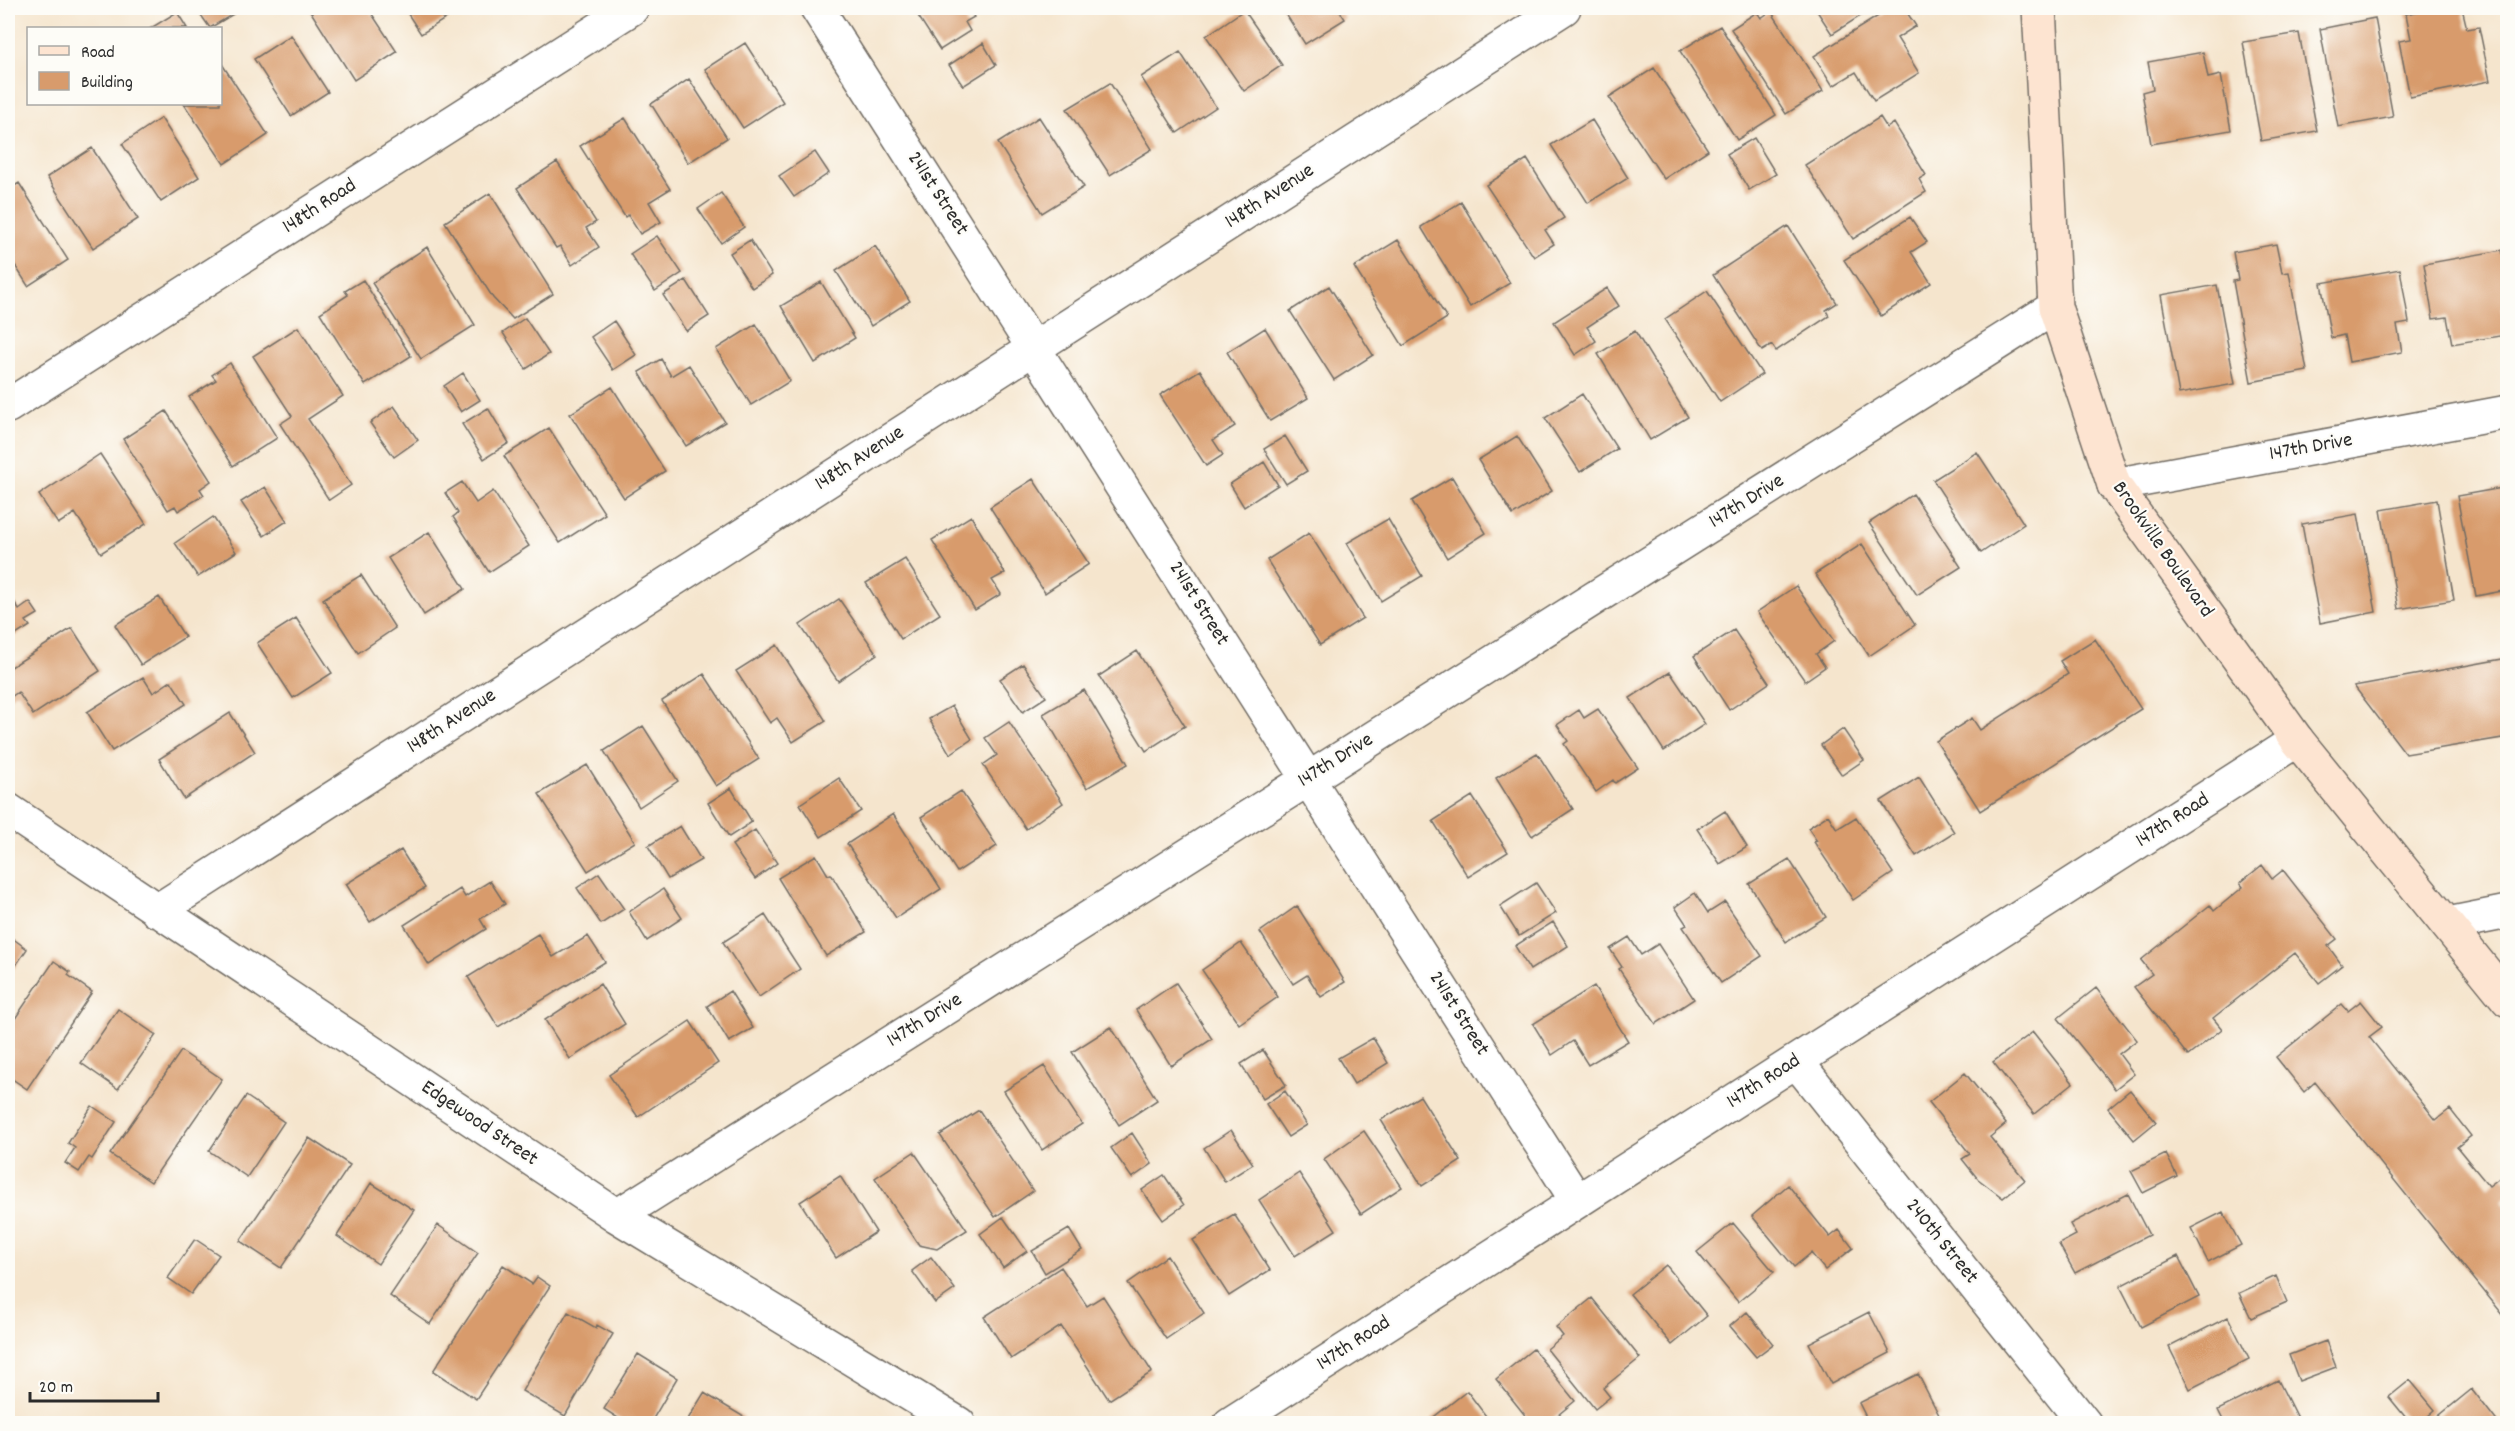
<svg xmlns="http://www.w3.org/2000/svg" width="2515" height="1431" font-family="Dekko,sans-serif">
<rect width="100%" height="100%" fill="#fdfcf7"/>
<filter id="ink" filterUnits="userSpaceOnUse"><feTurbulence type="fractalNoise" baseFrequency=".0167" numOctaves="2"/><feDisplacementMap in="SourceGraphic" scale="12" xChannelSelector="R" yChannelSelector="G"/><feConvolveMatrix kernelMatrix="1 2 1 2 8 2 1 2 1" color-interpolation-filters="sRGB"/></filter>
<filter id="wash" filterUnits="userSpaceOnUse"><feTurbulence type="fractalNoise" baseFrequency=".008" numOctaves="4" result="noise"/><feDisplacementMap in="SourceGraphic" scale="24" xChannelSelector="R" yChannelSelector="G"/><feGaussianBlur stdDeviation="1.35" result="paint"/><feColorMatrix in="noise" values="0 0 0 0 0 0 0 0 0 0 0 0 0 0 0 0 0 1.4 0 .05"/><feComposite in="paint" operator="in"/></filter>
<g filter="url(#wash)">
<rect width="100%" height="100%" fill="#f5e5cd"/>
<g id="blocks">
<!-- building -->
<path fill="#d89b6c" d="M196,8H237L233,10L235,13L210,28Z
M311,8H368L397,52L354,80L309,9Z
M404,8H456L458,11L421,34Z
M913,8H968L974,17L965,22L970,31L940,50Z
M1282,8H1338L1345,19L1305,44Z
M1815,8H1873L1832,34Z
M1891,8H1904L1916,26L1897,38L1919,73L1874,101L1856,72L1833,86L1814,56Z
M2436,8H2462L2467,29L2479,27L2490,81L2410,97L2399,41L2411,39L2406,14Z
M1244,10L1282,65L1244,91L1206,36Z
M1771,11L1823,91L1786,114L1731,29L1757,12L1761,18Z
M177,12L187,28H151Z
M2375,18L2393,117L2338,127L2320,29Z
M1720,26L1776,115L1737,140L1680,51Z
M2299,33L2317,131L2261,141L2243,42Z
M291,35L328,92L291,116L254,59Z
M745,43L783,102L743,128L705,69Z
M983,43L996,65L963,86L949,65Z
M1180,52L1216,107L1177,133L1141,77Z
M2203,52L2208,78L2221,75L2231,130L2151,144L2142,92L2153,89L2148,62Z
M222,64L268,135L224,164L184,104H220Z
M1654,68L1708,150L1664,179L1609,97Z
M689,79L727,138L688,163L651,104Z
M1110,83L1152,149L1110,175L1067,109Z
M1039,117L1084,187L1042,213L998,143Z
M1880,117L1887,128L1894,123L1926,175L1919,179L1926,192L1853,239L1805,165Z
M161,118L199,177L161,202L122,144Z
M625,118L670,189L649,202L661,222L640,234L628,215L625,217L580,146Z
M1592,120L1628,178L1588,203L1551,145Z
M1754,138L1776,174L1749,190L1727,154Z
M92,148L138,219L93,248L47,177Z
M815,152L829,173L794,197L779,176Z
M1527,159L1564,218L1545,230L1554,244L1534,257L1486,185Z
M557,162L596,222L586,228L599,247L572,265L560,246L556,248L517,188Z
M19,183L68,260L28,286L8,254V190Z
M490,193L553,294L513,319L493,298L445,222Z
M721,193L744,227L721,243L698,209Z
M1461,202L1510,283L1470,307L1421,227Z
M1910,217L1927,242L1911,252L1931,283L1881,316L1844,260Z
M1788,226L1837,303L1826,310L1829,316L1776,351L1772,345L1762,351L1713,275Z
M657,236L682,273L655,291L630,254Z
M750,240L772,275L752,288L730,253Z
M1398,240L1447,318L1403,346L1354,267Z
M2276,244L2282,273L2289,272L2307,371L2251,382L2233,281L2238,280L2233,252Z
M875,246L910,301L871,326L836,271Z
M427,247L475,325L421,359L372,283Z
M2502,250L2508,282V306L2501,307L2506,335L2452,344L2447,317L2433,319L2424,264Z
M2400,269L2409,323L2397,325L2402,352L2349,362L2344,335L2331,338L2321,283Z
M363,280L411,356L365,385L320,313L348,295L345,291Z
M686,280L709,316L686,331L663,295Z
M821,282L855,338L815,363L781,306Z
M2217,285L2235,384L2179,394L2161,295Z
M1329,286L1373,355L1334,380L1290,311Z
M1607,288L1619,306L1587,327L1596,341L1575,355L1554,322Z
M1707,291L1762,374L1720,402L1665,319Z
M525,318L549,354L526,369L503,333Z
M614,321L636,355L613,370L591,337Z
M756,324L790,381L751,405L716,349Z
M298,327L343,396L308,419L351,485L329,500L280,424L292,416L253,356Z
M1265,328L1308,398L1270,421L1227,352Z
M1635,331L1688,417L1650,440L1598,354Z
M661,359L671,376L689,365L725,422L686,446L639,372Z
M230,363L277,438L233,466L189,397L216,380L212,375Z
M1200,370L1235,426L1213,440L1223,455L1206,466L1160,395Z
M463,373L480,400L461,412L444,386Z
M612,387L665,471L624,498L570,414Z
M1582,394L1617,449L1580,472L1545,418Z
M394,406L418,440L394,457L370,423Z
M488,408L509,443L484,459L462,424Z
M166,411L211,481L200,489L204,495L178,511L175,506L168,510L123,439Z
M549,428L605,514L560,543L504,456Z
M1285,436L1307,471L1286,484L1264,449Z
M1517,436L1552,491L1513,515L1478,460Z
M1977,452L2024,524L1981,553L1933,480Z
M100,454L146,524L101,553L75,513L58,524L39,495Z
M1264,462L1278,485L1244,507L1230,484Z
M1452,477L1486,533L1447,558L1412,501Z
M1033,479L1089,564L1045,593L990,507Z
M462,482L476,503L493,491L529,546L489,572L453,517L458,513L445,493Z
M265,487L287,521L264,536L241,502Z
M2508,487V590L2476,596L2457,496Z
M1913,494L1961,567L1917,595L1869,523Z
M2437,500L2454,600L2398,609L2381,510Z
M2358,514L2376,612L2320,623L2302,524Z
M971,516L1005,573L992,580L1001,594L975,610L932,540Z
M213,517L236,552L198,577L175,543Z
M1388,519L1422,576L1381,601L1347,543Z
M429,532L465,589L424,615L388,558Z
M1309,533L1363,618L1320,645L1267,560Z
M1862,544L1915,625L1869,656L1815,574Z
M905,559L940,614L901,639L866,583Z
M361,575L395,628L358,653L323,599Z
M1796,586L1834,641L1816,654L1825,667L1805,681L1757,612Z
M8,591L19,610L30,602L38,614L26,621L30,626L8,640Z
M159,597L185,637L141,665L115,625Z
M839,599L877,654L838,681L800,625Z
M296,618L332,673L293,698L257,643Z
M72,628L100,671L33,715L18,692L8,699V669Z
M1734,630L1769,683L1729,710L1694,656Z
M2095,639L2141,709L1980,811L1936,741L1972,718L1980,730L2068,674L2060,661Z
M777,645L826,721L793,742L777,718L770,723L736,671Z
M1137,651L1185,726L1146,751L1099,676Z
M2508,658V737L2406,754L2354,686Z
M1023,664L1046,697L1023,712L1000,679Z
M1670,672L1705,724L1664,751L1630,698Z
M704,674L759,759L716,786L662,701Z
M143,677L153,693L171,681L186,704L112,751L87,712Z
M1084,690L1128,764L1087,788L1043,714Z
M952,706L972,739L950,754L929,719Z
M1598,709L1638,768L1615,783L1613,780L1596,792L1564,744L1568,741L1557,725L1579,710L1584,718Z
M230,713L255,752L184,799L159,759Z
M1009,722L1063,803L1026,829L983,765L997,755L985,738Z
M643,726L678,781L639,807L604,751Z
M1843,729L1864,760L1842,775L1821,745Z
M1537,753L1573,809L1532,836L1496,778Z
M587,765L635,842L588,871L539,794Z
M1919,777L1954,832L1916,856L1881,801Z
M839,778L861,811L821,837L800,804Z
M731,788L752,822L729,837L708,803Z
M961,791L997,846L957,872L921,817Z
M1472,796L1508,852L1468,877L1433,821Z
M1725,811L1747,847L1720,864L1697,829Z
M893,814L941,889L896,918L847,844Z
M1828,815L1837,829L1856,817L1893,873L1853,900L1814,842L1817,841L1808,828Z
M680,826L701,860L668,879L648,846Z
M755,830L777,863L755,879L732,845Z
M401,850L425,888L370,922L346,884Z
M816,855L828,875L831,874L866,932L826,956L778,878Z
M1789,859L1826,917L1786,942L1749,884Z
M2262,865L2272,879L2283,870L2337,939L2328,946L2342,965L2319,983L2295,953L2213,1018L2222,1029L2188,1056L2134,987L2152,974L2141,960L2210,905L2214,911L2243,887L2240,883Z
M599,873L624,909L601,924L577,888Z
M490,881L505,904L480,919L486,929L429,965L404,925L460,889L465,897Z
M1536,883L1556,913L1519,936L1500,906Z
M663,889L682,918L647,941L629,912Z
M1695,893L1708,913L1725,902L1762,956L1721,983L1683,927L1687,925L1675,907Z
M1297,906L1345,982L1321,997L1307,975L1293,984L1260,932Z
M765,915L800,969L759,997L723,942Z
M1553,922L1568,946L1530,970L1515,946Z
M538,934L553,957L588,936L605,962L498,1027L468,977Z
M8,935L27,949L8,977Z
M1629,937L1641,955L1658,944L1694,999L1656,1024L1619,969L1622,967L1610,949Z
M1241,943L1278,997L1239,1024L1202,970Z
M54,961L70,972L68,975L92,992L27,1089L8,1076V1029Z
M1176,983L1212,1039L1171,1066L1136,1010Z
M600,984L625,1024L570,1059L545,1020Z
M1594,986L1628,1041L1588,1065L1573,1041L1552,1055L1533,1024Z
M2096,988L2137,1040L2119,1054L2134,1074L2115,1089L2058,1018Z
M730,991L753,1028L729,1042L707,1006Z
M2361,1001L2382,1027L2369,1037L2436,1120L2450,1109L2471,1136L2457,1147L2479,1174L2489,1186L2502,1176L2508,1182V1195L2501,1201L2508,1209V1321L2315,1082L2304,1092L2276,1057L2342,1004L2348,1011Z
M118,1009L156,1035L118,1089L81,1063Z
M690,1021L718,1063L638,1117L609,1075Z
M1111,1027L1157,1100L1119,1125L1072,1052Z
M2033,1032L2073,1083L2034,1114L1993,1062Z
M1373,1038L1388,1063L1354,1084L1338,1058Z
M1263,1050L1286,1085L1263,1099L1241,1064Z
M181,1051L222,1079L151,1182L110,1154Z
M1044,1066L1082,1124L1042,1150L1004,1091Z
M1965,1073L2006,1124L1990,1137L2025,1180L2003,1198L1978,1179L1962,1159L1970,1154L1929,1102Z
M2130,1090L2156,1122L2134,1140L2108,1108Z
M1285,1091L1307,1125L1288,1137L1266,1104Z
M246,1096L284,1122L247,1177L209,1151Z
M1420,1096L1461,1161L1422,1186L1381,1120Z
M92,1106L116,1122L92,1159L89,1157L79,1172L65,1163L75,1148L68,1143Z
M979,1110L1033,1191L995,1217L940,1135Z
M1231,1130L1253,1164L1225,1182L1204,1148Z
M1364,1131L1402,1187L1361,1214L1324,1159Z
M1132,1133L1152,1164L1132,1178L1111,1148Z
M309,1138L350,1165L281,1268L240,1241Z
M914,1152L967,1230L937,1249L919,1245L875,1178Z
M2166,1154L2177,1176L2143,1193L2131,1171Z
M1299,1173L1336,1230L1295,1256L1259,1200Z
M1164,1175L1184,1205L1163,1220L1142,1190Z
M840,1176L876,1232L836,1258L800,1202Z
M371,1183L414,1210L378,1264L337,1236Z
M1788,1185L1830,1237L1839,1230L1853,1248L1825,1270L1811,1253L1794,1267L1752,1216Z
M2128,1194L2149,1235L2075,1273L2059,1244L2076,1235L2070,1224Z
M2223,1212L2241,1245L2208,1262L2191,1228Z
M1234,1214L1270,1270L1229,1296L1193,1240Z
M1003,1217L1027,1251L1003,1268L980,1234Z
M1733,1223L1774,1272L1738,1302L1697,1252Z
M438,1225L478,1253L430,1324L390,1296Z
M1069,1229L1082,1250L1045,1273L1032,1251Z
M195,1239L219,1255L191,1294L168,1278Z
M1167,1256L1204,1313L1166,1339L1128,1283Z
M2178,1256L2199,1297L2141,1327L2120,1286Z
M931,1257L955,1289L935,1303L912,1271Z
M503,1265L532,1284L537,1277L550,1286L476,1399L433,1371Z
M1666,1265L1707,1316L1672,1345L1630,1294Z
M1061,1267L1087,1306L1103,1296L1152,1372L1109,1400L1061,1326L1011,1359L984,1317Z
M2276,1276L2287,1302L2251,1318L2239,1293Z
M1592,1298L1640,1358L1603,1388L1610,1397L1595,1409L1547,1349L1563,1336L1556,1327Z
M568,1312L596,1328L597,1325L613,1334L565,1416L522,1391Z
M1747,1312L1773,1344L1756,1357L1730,1326Z
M1869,1312L1890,1353L1831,1384L1809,1343Z
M2228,1317L2249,1359L2190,1389L2169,1347Z
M2326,1341L2336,1367L2299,1381L2289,1355Z
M1533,1349L1575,1401L1547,1424H1532L1496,1379Z
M638,1354L677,1378L650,1424H627L604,1409Z
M1918,1374L1939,1415L1927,1424H1862L1868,1421L1859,1403Z
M2278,1380L2298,1420L2292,1424H2221L2224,1422L2218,1410Z
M2410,1380L2435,1410L2419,1424H2411L2389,1397Z
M2472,1389L2499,1424H2438L2435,1419Z
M1467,1391L1492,1424H1433L1430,1420Z
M704,1393L744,1417L740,1424H685Z"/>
</g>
</g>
<g filter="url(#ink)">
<use href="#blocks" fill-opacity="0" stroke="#726c64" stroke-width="1.5"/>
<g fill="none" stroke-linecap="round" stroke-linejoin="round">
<defs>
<path id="street" d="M817,8L1577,1201
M8,406L632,8
M2114,485L2508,412
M8,810L617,1216L959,1424
M157,911L1564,8
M2448,924L2508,912
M1796,1061L2085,1424
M617,1216L2055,307
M1230,1424L2297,740"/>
<path id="secondary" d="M2039,8L2055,307L2114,485L2297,740L2508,1000"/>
</defs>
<!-- street casing -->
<use href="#street" stroke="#726c64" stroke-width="36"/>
<!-- secondary casing -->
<use href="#secondary" stroke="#726c64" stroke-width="36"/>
<!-- street -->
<use href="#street" stroke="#fff" stroke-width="33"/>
<!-- secondary -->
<use href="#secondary" stroke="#fde4d1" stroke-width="33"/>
</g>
</g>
<g text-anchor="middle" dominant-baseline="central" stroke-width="4.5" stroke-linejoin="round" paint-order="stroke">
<!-- street labels -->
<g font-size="21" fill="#2b2b2b" stroke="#fdfcf7">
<text transform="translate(937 194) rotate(57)">241st Street</text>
<text transform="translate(1270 197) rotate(-33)">148th Avenue</text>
<text transform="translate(320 207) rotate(-33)">148th Road</text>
<text transform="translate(2311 448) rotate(-10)">147th Drive</text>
<text transform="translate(860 459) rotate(-33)">148th Avenue</text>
<text transform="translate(1747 502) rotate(-32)">147th Drive</text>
<text transform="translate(2162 550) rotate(55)">Brookville Boulevard</text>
<text transform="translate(1198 604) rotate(58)">241st Street</text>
<text transform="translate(452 722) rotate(-33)">148th Avenue</text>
<text transform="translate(1336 761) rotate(-32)">147th Drive</text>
<text transform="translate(2173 821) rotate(-33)">147th Road</text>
<text transform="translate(1458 1014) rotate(58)">241st Street</text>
<text transform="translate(925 1021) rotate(-32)">147th Drive</text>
<text transform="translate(1764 1082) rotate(-33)">147th Road</text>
<text transform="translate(479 1124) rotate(34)">Edgewood Street</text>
<text transform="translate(1941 1242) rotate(51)">240th Street</text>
<text transform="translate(1354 1344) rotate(-33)">147th Road</text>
</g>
</g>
<!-- margin -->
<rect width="2515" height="1431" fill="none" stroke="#fdfcf7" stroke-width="30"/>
<!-- legend -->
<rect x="27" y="27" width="195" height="78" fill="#fdfcf7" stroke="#a9a8a5" stroke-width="1.5"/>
<rect x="39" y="46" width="30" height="9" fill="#fde4d1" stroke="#a9a8a5" stroke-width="1.5"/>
<text x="81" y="57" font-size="18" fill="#2b2b2b">Road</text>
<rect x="39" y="72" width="30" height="18" fill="#d89b6c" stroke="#a9a8a5" stroke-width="1.5"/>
<text x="81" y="87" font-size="18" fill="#2b2b2b">Building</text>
<!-- scale -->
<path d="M30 1392v9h128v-9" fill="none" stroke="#2b2b2b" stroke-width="3"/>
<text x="39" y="1392" font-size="18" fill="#2b2b2b" stroke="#fdfcf7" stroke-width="4.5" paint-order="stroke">20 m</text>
</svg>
